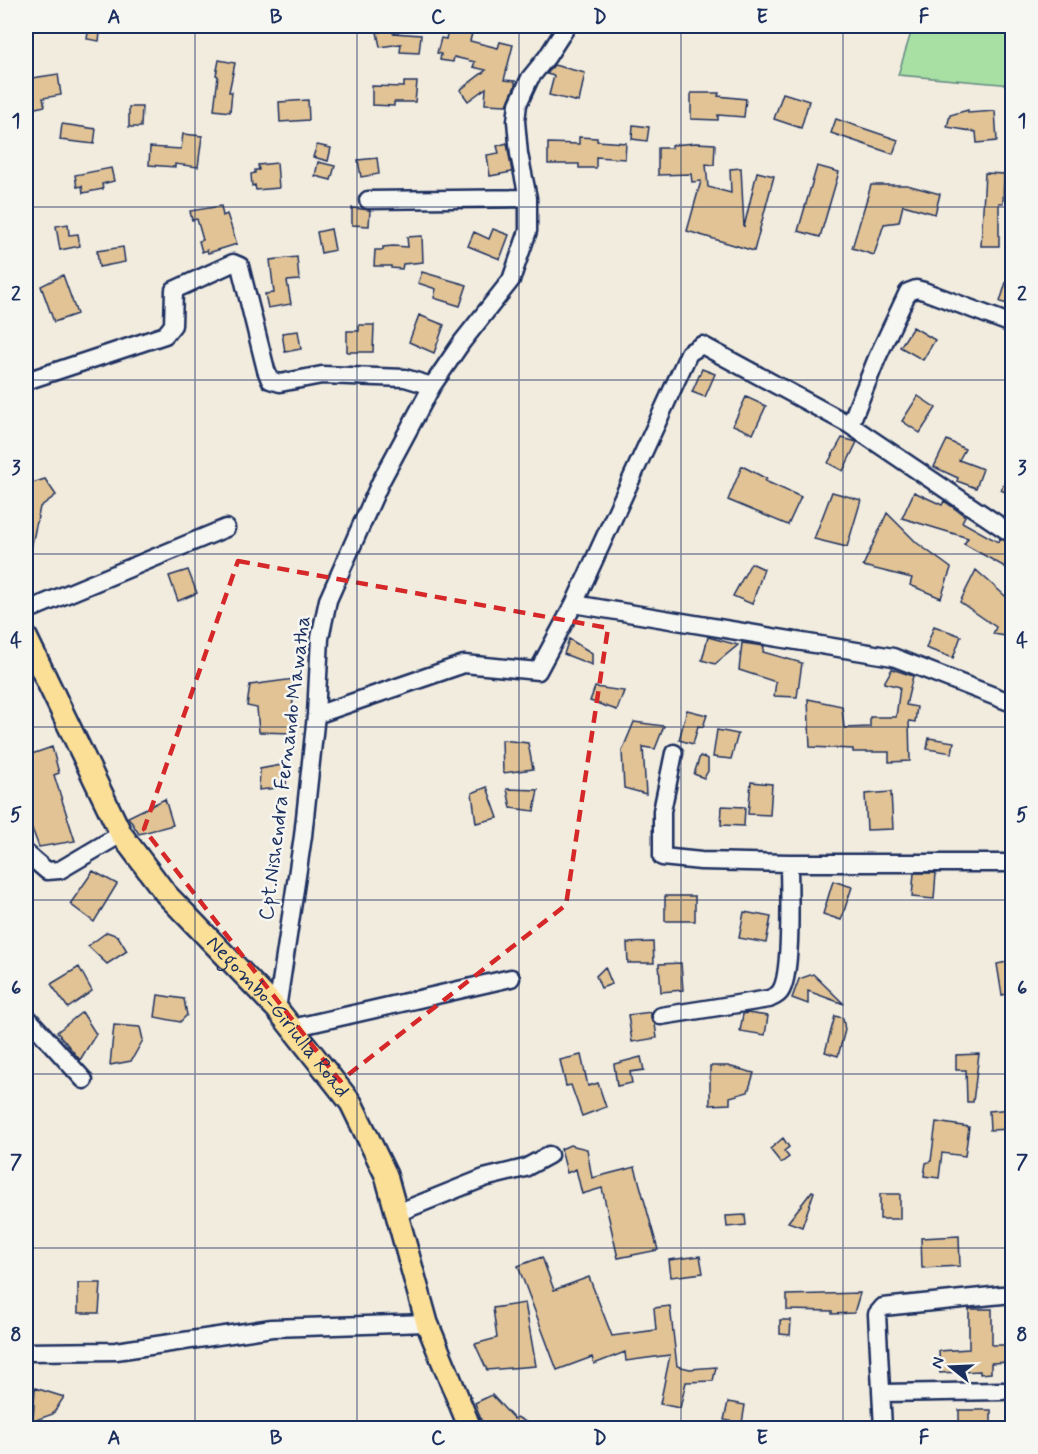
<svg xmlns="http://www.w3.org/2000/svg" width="1038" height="1454" font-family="Mynerve,sans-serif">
<rect width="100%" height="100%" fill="#f2ecdf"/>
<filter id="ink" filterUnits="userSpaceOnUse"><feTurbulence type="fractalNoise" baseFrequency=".0167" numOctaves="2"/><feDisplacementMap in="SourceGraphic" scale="12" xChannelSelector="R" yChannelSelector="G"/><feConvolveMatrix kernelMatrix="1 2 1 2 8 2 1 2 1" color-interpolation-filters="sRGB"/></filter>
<g filter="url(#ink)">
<!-- green -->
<path fill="#a8e0a4" stroke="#628881" stroke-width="1.5" d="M913,26H1012V85L898,75Z"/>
<!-- building -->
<path fill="#e1c395" stroke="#1b2f5e" stroke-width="1.5" d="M89,26H101L99,41L87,39Z
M379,26H392L393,33L421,35L419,53L400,52L401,44L380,47L377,32H380Z
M449,26H474L470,41L498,48L500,42L513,45L504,80L515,81V86L507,105L485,104L486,88L468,101L460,90L486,70L473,67L475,62L454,57L453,62L440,60L441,54L437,53L441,38L446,39Z
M219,60L235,63L229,92H232L230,112L214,110L218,76L216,75Z
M554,65L585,73L579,102L549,95L554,76L547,74Z
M58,74L61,95L43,98L45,106L26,110V79Z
M404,82H417L415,102H394V106L372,105V86L404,87Z
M691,93H719L718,96L746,99L744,117L718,115V120L691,119Z
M783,93L809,101L801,128L774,119Z
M308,100L309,120L280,122L279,102Z
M129,107H142L141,127H129Z
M968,110V113L995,111L997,141L977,143L976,132L947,127L950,115Z
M836,119L898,140L893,154L831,133Z
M62,124L96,129L94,144L60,140Z
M633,125L649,127L647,141L632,139Z
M183,134L202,136L198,167L175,164V167L149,165L150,147L181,149Z
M579,137L597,138V141L626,143L625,159L596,157V168H579V164H548V143L579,144Z
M507,143L512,172L490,176L487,155L499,153L497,146Z
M696,143L715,144L714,165L706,164L708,187L731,193L730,169L741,168L744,227L757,172L774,176L754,251L687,231L701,181L692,182L691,174L658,175V148H672V145Z
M317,145L331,148L328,161L313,157Z
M377,158L379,174L361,177L358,160Z
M318,162L335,166L331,180L315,176Z
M277,163L279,188L256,190L255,185L252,186L251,174L255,173V170H259L258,165Z
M817,166L839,172L820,237L798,231Z
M111,168L114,181L102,184L103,189L83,193L82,186L77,187L75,175Z
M985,173L1004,174L1003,203H999V246H981Z
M871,185H907L940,194L935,214L903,205L899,222L884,224L874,255L852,248Z
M221,206L223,216L227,214L237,244L208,253L207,250L202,252L199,241L203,240L197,219L192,220L190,211Z
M352,208L370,210L369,226L352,225Z
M68,224L69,235L78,234L80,246L60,250L56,226Z
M331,229L335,250L321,253L317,232Z
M493,229L509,235L500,259L468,246L474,232L489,239Z
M422,236L423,262L403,264L402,269L391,268V266H374L375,250H383V247L393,246L408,247L407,237Z
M123,247L125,262L99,267L97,251Z
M297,257L299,280L287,281L291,304L268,308L265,294L274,293L270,260Z
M1010,269L1012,270V305L1000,302Z
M422,272L467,285L460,306L434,298L436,289L418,283Z
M63,275L77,314L54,322L41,286Z
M419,315L444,325L434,353L409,342Z
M359,325H374L373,352H347V331H359Z
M913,327L935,340L923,360L900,347Z
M298,331L301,349L285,352L282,333Z
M702,369L715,374L705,397L692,392Z
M918,396L936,408L920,433L902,421Z
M746,397L766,406L753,434L733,425Z
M842,438L857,442L843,471L828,463Z
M947,440L965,449L959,460L983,469L976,488L957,481L958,478L934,467Z
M1012,462V495L1001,490Z
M742,466L767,479L765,481L801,497L788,525L728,500Z
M45,479L56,495L40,507L30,554H26V485Z
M832,492L861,500L847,547L814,539Z
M914,492L942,505L944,501L965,516L962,522L998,542L1000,538L1012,544V571L964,544L968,538L902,518Z
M887,513L917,543L951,568L941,598L910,585L912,578L863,566Z
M751,563L764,569L752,604L733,596Z
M188,570L197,593L178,601L169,576Z
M976,570L1012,602V637L993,634L996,627L960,602Z
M934,626L961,636L953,658L926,648Z
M708,637L738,645L715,664L702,660Z
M569,639L592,653V665L564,654Z
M742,643L764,646L763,652L802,663L797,697L774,696L776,682L739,670Z
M892,669L913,676L906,705L917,707L915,722L909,721L910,761L889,762V752H853V749L810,747L808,699L842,706L844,728L870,727V717H896L900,687L884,683Z
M294,679L291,733L259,732L257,708L247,706L250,685Z
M595,687L624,691L617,710L590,701Z
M687,710L707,715L703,727L698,726L693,744L679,740Z
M634,722L664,726L655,749L643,747L646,794L624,788L622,751Z
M717,730L738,734L731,759L713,757Z
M929,738L954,742L952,753L927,749Z
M502,740L528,743L533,769L503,773Z
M52,747L59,773L54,775L75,841L39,847L26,813V756Z
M700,756L708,759V771L704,778L694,774Z
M287,764L286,787L259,790L260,769Z
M751,782L772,784L770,815L748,814Z
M487,787L498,818L476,823L472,793Z
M507,789L538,790L534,811L511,808Z
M891,792L893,829L867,830L865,794Z
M165,799L173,825L139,834L128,817Z
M722,806L745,807L744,826L721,825Z
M93,871L117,884L94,922L70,904Z
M914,873H936L934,899L912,897Z
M833,881L852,887L841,920L823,914Z
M665,896H695V921H665Z
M744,912L771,917L766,943L739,938Z
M107,932L118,936L127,951L107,964L88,946Z
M653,942L654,963H628L627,943Z
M1012,961V993L1002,995L997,964Z
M681,963L683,990L661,992L659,964Z
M79,967L92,991L68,1008L51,984Z
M605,967L612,984L601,988L596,976Z
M813,974L844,1004L808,991V1004L792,998L799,979Z
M158,995L184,999L187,1015L180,1022L155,1017Z
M82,1012L96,1034L80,1060L57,1032Z
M651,1012V1018L655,1024L657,1038L632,1042L628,1015Z
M747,1013L768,1016L765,1035L740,1031L743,1014Z
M835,1016L843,1018L845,1030L838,1056L825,1052Z
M114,1025L140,1027L143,1040L131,1061L110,1065Z
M979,1054L973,1102H967L966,1070H956V1055Z
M581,1055L588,1086L598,1083L606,1107L582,1116L571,1085L566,1086L560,1060Z
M641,1057L644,1070L630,1072L632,1083L617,1086L614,1064Z
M710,1066H728L754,1073L748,1092L730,1097V1104L710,1105Z
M1012,1109V1129L990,1130L989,1111Z
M936,1122L969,1127L965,1156L942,1153L939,1178L924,1176L926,1163L931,1161Z
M783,1138L789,1147L784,1151L789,1157L781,1163L770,1149Z
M570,1145L587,1149L592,1178L635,1167L658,1250L618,1258L602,1188L582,1194L576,1169L567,1173L561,1149Z
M812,1191L814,1192L802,1227L788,1222Z
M880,1194H900V1219H880Z
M745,1215L746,1225L727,1227L726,1216Z
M959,1236L960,1266L922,1268L921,1238Z
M700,1256L703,1273L671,1277L669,1260Z
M542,1257L554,1290L589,1277L612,1336L656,1330L654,1308L670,1306L677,1366L690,1369L716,1367L713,1381L686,1382L680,1408L660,1404L670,1355L626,1361L625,1352L594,1364L592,1357L557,1370L518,1266Z
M78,1283H101L99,1313H78Z
M860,1293L854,1313L832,1314V1311L787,1310V1295Z
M525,1303L536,1366L487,1370L475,1344L497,1338L493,1308Z
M969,1309H992V1345H1012V1362L991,1363V1373L980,1374V1371L940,1373L939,1351L969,1349Z
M780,1320H791L790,1335L780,1334Z
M35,1388L64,1397L53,1414L33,1421Z
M492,1395L514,1419L517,1417L536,1428H484L475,1403Z
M728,1402L745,1405L742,1423L724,1420Z
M959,1410H991V1428H959Z"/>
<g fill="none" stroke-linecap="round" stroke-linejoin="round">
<defs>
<path id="minor" d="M368,200L528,198
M26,381L165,335L173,325L174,290L233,263L240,266L266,370L270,380L280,383L322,375L405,378L432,386
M850,425L877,358L908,292L916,289L924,291L1012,324
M574,604L893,657L1012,703
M26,611L226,528
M316,715L464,664L538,671L574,604L689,353L702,345L850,425L1012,534
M674,753L662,811V857L701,861L789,863
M26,853L47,871L60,870L121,834
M277,1009L303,836L316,715L320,638L328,600L381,481L432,386L462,342L511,280L528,231V198L519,154L516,121L518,104L530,78L547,57L567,26
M26,1016L84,1080
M661,1016L769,999C773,997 777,996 780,992C793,975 789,887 789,863H1012
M292,1028L511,978
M397,1213L484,1178L525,1168L549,1155
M26,1352L116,1351L272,1328L427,1323
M883,1393L1003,1391
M883,1428L877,1314L883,1307L1012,1294"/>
<g id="major">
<path id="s1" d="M26,637L121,834L166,894L277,1009L351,1103L386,1175L427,1323L470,1428"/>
</g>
</defs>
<!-- minor casing -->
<use href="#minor" stroke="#1b2f5e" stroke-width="21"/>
<!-- major casing -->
<use href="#major" stroke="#1b2f5e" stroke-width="26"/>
<!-- minor -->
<use href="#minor" stroke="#f6f6f2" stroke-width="16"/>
<!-- major -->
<use href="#major" stroke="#fbdf96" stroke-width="21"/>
</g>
</g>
<!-- marked area -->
<path fill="none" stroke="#d62828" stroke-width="4.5" stroke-dasharray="12 8" stroke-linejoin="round" d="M238,561L608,628L566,905L340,1081L144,829Z"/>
<!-- grid -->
<path fill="none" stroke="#1b2f5e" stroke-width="1.5" stroke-opacity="0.55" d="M195,26V1428M357,26V1428M519,26V1428M681,26V1428M843,26V1428M26,207H1012M26,380H1012M26,554H1012M26,727H1012M26,900H1012M26,1074H1012M26,1248H1012"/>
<g text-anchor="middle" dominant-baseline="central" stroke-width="5" stroke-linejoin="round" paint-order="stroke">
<!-- street labels -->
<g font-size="21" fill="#1b2f5e" stroke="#f6f6f2">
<text transform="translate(285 768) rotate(-83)">Cpt.Nishendra Fernando Mawatha</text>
<text stroke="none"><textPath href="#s1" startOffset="460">Negombo-Giriulla Road</textPath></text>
</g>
</g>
<!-- margin -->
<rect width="1038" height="1454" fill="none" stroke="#f6f6f2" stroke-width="66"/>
<!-- north arrow -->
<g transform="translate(951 1367) rotate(288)" stroke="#f6f6f2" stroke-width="4.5" paint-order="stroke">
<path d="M0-4.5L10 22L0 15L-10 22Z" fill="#1b2f5e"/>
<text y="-9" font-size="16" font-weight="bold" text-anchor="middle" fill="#1b2f5e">N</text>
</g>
<rect x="33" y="33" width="972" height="1388" fill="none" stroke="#1b2f5e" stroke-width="2"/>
<g font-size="20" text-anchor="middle" font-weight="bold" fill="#1b2f5e">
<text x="114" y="23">A</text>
<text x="276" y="23">B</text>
<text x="438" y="23">C</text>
<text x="600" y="23">D</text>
<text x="762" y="23">E</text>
<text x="924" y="23">F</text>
<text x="16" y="127">1</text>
<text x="1022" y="127">1</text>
<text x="16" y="300">2</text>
<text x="1022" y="300">2</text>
<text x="16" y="474">3</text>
<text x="1022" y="474">3</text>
<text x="16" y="647">4</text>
<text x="1022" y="647">4</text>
<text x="16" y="821">5</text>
<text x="1022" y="821">5</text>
<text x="16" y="994">6</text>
<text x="1022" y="994">6</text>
<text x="16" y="1168">7</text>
<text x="1022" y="1168">7</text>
<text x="16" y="1341">8</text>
<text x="1022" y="1341">8</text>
<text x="114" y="1444">A</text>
<text x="276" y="1444">B</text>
<text x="438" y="1444">C</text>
<text x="600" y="1444">D</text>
<text x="762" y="1444">E</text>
<text x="924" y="1444">F</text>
</g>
</svg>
